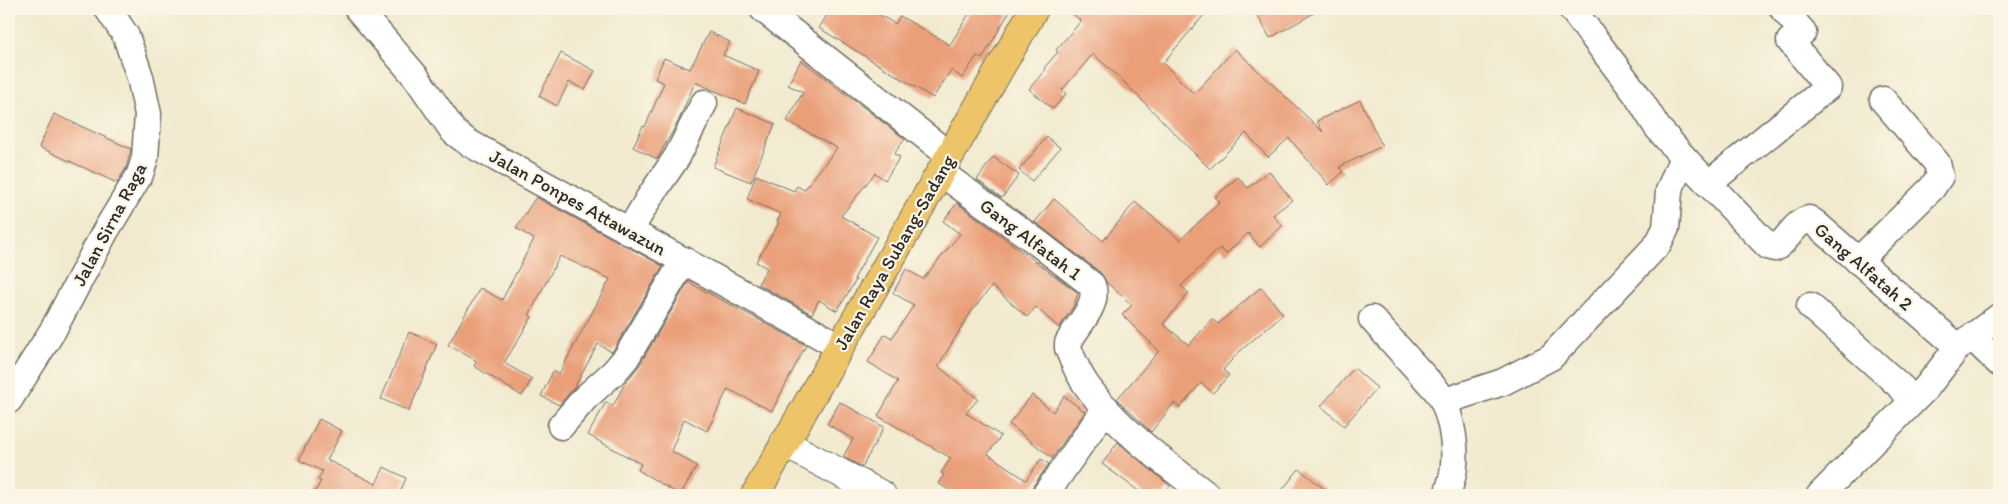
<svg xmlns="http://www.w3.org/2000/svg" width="2008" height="504" font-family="Itim,sans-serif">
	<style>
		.building { fill: #ea9f79 }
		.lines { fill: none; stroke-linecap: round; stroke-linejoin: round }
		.minor-casing { stroke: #706e64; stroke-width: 29 }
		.tertiary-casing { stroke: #706e64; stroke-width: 30 }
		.primary-casing { stroke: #706e64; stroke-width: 30 }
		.minor { stroke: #fff; stroke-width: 26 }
		.tertiary { stroke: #fff; stroke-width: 28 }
		.primary { stroke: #eec469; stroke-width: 28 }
		.labels { text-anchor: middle; stroke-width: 4.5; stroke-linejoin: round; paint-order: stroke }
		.street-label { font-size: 19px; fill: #2b2b2b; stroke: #fcf5e5 }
	</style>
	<rect width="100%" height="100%" fill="#fcf5e5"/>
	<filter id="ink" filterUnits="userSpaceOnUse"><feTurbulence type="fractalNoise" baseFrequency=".02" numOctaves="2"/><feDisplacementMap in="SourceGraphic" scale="10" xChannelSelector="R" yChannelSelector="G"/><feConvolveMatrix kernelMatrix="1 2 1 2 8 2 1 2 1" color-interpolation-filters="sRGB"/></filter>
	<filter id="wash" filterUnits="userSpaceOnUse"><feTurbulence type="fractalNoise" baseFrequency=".0096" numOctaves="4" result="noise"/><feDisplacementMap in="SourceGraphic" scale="20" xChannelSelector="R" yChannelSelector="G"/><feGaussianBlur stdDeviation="1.12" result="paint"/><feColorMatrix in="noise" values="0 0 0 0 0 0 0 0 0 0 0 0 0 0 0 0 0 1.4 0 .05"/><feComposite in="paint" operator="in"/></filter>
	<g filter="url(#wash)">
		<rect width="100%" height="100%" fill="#f1eacf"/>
		<g id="blocks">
			<g class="building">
				<path d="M831,9H870L895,24L900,16L950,45L972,9H1011L982,59L977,56L962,78L951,70L933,98L819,28Z"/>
				<path d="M1067,9H1209L1163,63L1194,94L1235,49L1323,132L1317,121L1360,100L1382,146L1339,167L1343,172L1329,185L1289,138L1268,157L1246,133L1210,169L1121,79L1093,54L1062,90L1066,94L1053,109L1029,89L1046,69L1044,68L1058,52L1056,50L1081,21Z"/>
				<path d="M1254,9H1321L1270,38Z"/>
				<path d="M709,32L730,42L723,55L759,71L745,104L695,82L678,122L657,159L633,147L643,126L645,127L664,83L655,79L664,58L690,69Z"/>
				<path d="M561,53L595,71L585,90L569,82L557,106L539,96Z"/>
				<path d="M801,60L905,139L894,154L900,157L885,180L875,173L841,216L877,237L854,279L856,280L837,311L819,300L812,314L758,284L767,268L756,262L779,223L777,222L781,214L747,199L756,175L794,191L797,186L804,190L837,148L787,121L803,92L788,85Z"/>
				<path d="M737,108L775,124L751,182L713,167Z"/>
				<path d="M54,114L131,149L126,168L117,183L39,147Z"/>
				<path d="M1047,137L1060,148L1032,181L1019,170Z"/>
				<path d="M993,157L1019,175L1002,198L977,180Z"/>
				<path d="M1269,171L1292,200L1273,215L1282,226L1260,247L1248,233L1226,254L1220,248L1181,286L1189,293L1163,324L1189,345L1212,319L1218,324L1261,287L1283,314L1238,353L1223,370L1229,375L1213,393L1201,383L1180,408L1174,403L1151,432L1117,399L1159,351L1122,315L1132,305L1107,283L1101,273L1035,222L1054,199L1103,241L1135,202L1180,240L1220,202L1215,197L1238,177L1248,188Z"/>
				<path d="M536,197L663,266L614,349L612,352L598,344L574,388L559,405L541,396L553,371L559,374L610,279L560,256L529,315L532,317L504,363L532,379L522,396L474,366L477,361L448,345L480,288L502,300L534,239L516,228Z"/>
				<path d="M957,203L1078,293L1073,307L1059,328L1036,307L1027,317L992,286L971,312L938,366L978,399L966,413L1001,436L988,454L1026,480L1041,459L1049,464L1033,486L1030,495H956L938,483L944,475L941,473L951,458L878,416L898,381L868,362L885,334L892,338L914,305L893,293L906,269L923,279L960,234L943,221Z"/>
				<path d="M688,282L806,345L772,411L728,389L707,431L684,419L671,451L697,466L680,495L638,470L641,464L588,435L606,402L613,406L625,383L639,366Z"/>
				<path d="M409,332L437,344L409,411L381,399Z"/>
				<path d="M1354,368L1377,388L1344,426L1321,406Z"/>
				<path d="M1032,395L1053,412L1064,396L1085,412L1052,458L1009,424Z"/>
				<path d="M840,402L884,427L862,467L843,457L853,439L827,424Z"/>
				<path d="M319,419L342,431L327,460L376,484L384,467L406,478L399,495H313L321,481L318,480L323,470L322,471L299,460Z"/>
				<path d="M1118,442L1170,486L1163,495H1144L1102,464Z"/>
				<path d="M1299,469L1332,495H1278Z"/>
			</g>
		</g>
	</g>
	<g filter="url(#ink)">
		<use href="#blocks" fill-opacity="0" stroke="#706e64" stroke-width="1"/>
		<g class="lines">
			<defs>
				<g id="minor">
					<path d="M358,9L416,77L454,132L469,143L839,346"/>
					<path d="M763,9L949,155"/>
					<path d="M1572,9L1637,95L1657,127L1683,157L1768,246L1775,248C1788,241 1794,222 1809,219L1815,223L1958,347L1926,388L1820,495"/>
					<path d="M940,172L1038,243L1092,285C1100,305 1076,326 1068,343V348C1073,361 1079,375 1087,386C1119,430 1165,463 1207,495"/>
					<path d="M1708,184L1828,87L1790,41L1803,32L1783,9"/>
					<path d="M629,232L649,198L677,157L704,103"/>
					<path d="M1858,261L1932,188L1940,176L1937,163L1883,100"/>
					<path d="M1810,306L1902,388L1912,401"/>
					<path d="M1372,319L1437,391C1450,408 1456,443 1454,465C1454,475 1450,485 1447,495"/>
					<path d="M1973,338L1999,363"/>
					<path d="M1958,347L1999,317"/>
					<path d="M9,400L53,330L105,232L140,174L145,158L148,114L140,77L126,36L108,9"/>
					<path d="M1445,401L1503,382L1551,357L1658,244L1666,228L1669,191L1683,157"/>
					<path d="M561,426L585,398L614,372L626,358L684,260"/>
					<path d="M1045,495L1106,408"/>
				</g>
				<path id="tertiary" d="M784,443L882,495"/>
				<path id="primary" d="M755,495L1034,9"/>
			</defs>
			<use href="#minor" class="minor-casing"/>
			<use href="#tertiary" class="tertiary-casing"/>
			<use href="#primary" class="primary-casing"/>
			<use href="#minor" class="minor"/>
			<use href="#tertiary" class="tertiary"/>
			<use href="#primary" class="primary"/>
		</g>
	</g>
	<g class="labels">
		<g class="street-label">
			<text transform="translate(578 202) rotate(29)" y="7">Jalan Ponpes Attawazun</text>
			<text transform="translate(109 224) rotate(-62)" y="7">Jalan Sirna Raga</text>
			<text transform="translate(1031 239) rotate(37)" y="7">Gang Alfatah 1</text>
			<text transform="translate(894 252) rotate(-60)" y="7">Jalan Raya Subang-Sadang</text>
			<text transform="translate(1864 266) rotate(41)" y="7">Gang Alfatah 2</text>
		</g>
	</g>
	<rect width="2008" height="504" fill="none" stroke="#fcf5e5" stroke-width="30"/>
</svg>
